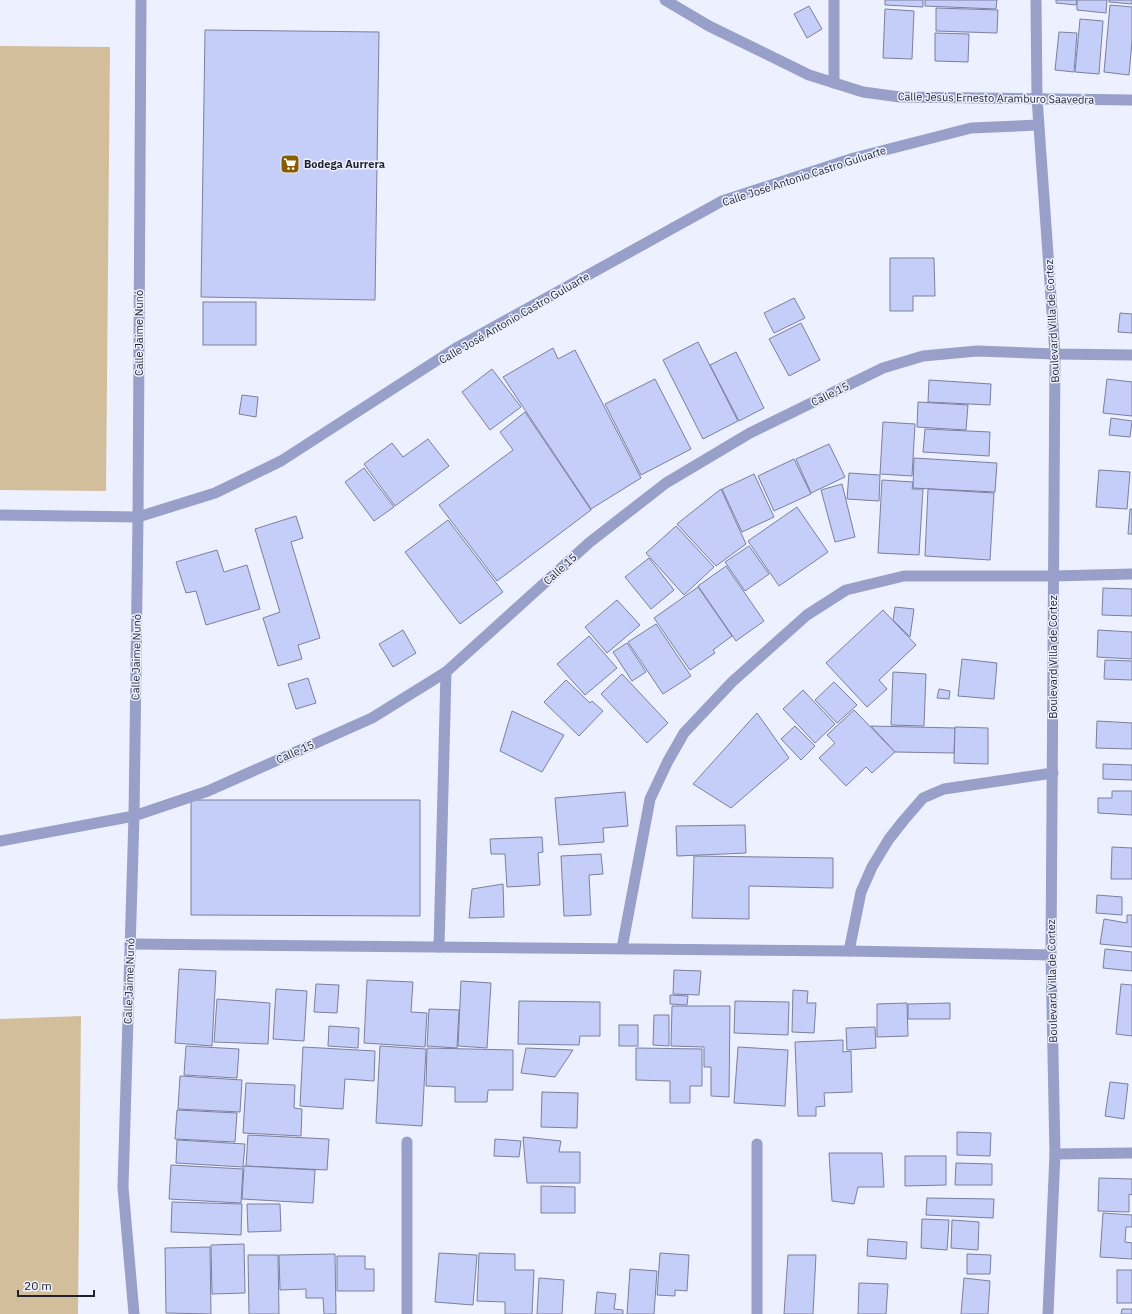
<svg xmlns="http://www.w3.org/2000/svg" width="1132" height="1314" font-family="'IBM Plex Sans',sans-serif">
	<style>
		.green { fill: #d3be9c }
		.building { fill: #c5cdf9; stroke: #7a809f }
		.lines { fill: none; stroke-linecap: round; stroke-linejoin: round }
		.minor { stroke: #98a0ca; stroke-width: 11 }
		.tertiary { stroke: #98a0ca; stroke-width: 11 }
		.labels { text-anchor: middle; stroke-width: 3; stroke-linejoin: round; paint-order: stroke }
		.street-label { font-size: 11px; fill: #1f222e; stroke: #edf0fe }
		.poi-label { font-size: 11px; font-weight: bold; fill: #1f222e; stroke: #edf0fe; text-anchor: start }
	</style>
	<rect width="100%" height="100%" fill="#edf0fe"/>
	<g class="green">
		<path d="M0,46L110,47L106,491L0,490Z"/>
		<path d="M81,1016L78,1314H0V1019Z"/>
	</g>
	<g class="building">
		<path d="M885,0H923V7L885,5Z"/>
		<path d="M925,0H997L996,9L925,6Z"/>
		<path d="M1056,0H1077L1076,5L1056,3Z"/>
		<path d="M1077,0H1107L1106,13L1077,10Z"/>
		<path d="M1109,0H1132V4L1109,2Z"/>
		<path d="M1110,5L1132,7V41L1129,75L1104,72Z"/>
		<path d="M809,6L822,29L807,38L794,14Z"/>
		<path d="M936,8L998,10L997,33L936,31Z"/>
		<path d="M885,9L914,11L912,59L883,58Z"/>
		<path d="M1080,19L1103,21L1099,74L1075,72Z"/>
		<path d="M205,30L379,32L375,300L201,297Z"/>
		<path d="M1059,32L1077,33L1074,72L1055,70Z"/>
		<path d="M935,33L969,34L968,62L935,61Z"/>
		<path d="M890,258H934L935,296H913V311H890Z"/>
		<path d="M794,298L805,318L774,333L764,313Z"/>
		<rect x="203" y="302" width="53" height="43"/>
		<path d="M1120,313L1132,314V333L1118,332Z"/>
		<path d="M801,323L820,360L789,376L769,339Z"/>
		<path d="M698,342L738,421L703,439L663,360Z"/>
		<path d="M553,348L558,359L575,350L641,478L591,509L503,377Z"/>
		<path d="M736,352L764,408L739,421L710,365Z"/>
		<path d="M492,369L521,407L490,430L462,392Z"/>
		<path d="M655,379L691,449L641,475L605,404Z"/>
		<path d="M1107,379L1132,382V416L1103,413Z"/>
		<path d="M929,380L991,384L990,405L928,402Z"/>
		<path d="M242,395L258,397L256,417L239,414Z"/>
		<path d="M918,402L968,405L966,430L917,427Z"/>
		<path d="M525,412L591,510L497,581L439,505L513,450L500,432Z"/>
		<path d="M1111,418L1132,421L1130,437L1109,435Z"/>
		<path d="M883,422L915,424L912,476L880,474Z"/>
		<path d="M925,429L990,432L989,456L923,452Z"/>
		<path d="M428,439L449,466L395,506L364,464L392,443L403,457Z"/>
		<path d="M829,444L845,477L811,493L796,459Z"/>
		<path d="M914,458L997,463L995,492L913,488Z"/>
		<path d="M794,459L811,494L774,511L758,476Z"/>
		<path d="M364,468L394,507L374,521L345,482Z"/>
		<path d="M1099,470L1130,472L1127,509L1096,507Z"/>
		<path d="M849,473L880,475L879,501L847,499Z"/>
		<path d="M754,474L774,517L742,532L722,489Z"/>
		<path d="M882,480L913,482L912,489H923L919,555L878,553Z"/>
		<path d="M842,484L855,537L835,542L821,490Z"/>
		<path d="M721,489L746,544L716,566L677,524Z"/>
		<path d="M928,489L994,493L990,560L925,556Z"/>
		<path d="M797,507L828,552L779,586L748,541Z"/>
		<path d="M1130,509H1132V534H1128Z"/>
		<path d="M296,516L303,538L291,542L320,638L298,645L302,659L278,666L263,618L280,612L255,529Z"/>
		<path d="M448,520L503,592L460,624L405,552Z"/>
		<path d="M676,526L714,567L684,595L646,553Z"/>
		<path d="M749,546L769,574L745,591L725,562Z"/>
		<path d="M217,550L224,572L247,565L260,609L206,625L196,591L186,593L176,562Z"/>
		<path d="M649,558L674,590L651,609L625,577Z"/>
		<path d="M726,566L764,621L736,641L698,586Z"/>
		<path d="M698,587L732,636L713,650L715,653L690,670L654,618Z"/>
		<path d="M1103,588L1132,589V616L1102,615Z"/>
		<path d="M617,600L640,625L607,653L585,627Z"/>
		<path d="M895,607L914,609L910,637L893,620Z"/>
		<path d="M883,610L916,645L879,680L887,689L867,707L826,663Z"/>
		<path d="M656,624L691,676L663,694L628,642Z"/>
		<path d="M403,630L416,653L393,667L379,644Z"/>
		<path d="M1098,630L1132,632V659L1097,657Z"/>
		<path d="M589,636L617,668L585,695L557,664Z"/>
		<path d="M627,643L646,672L632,681L613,652Z"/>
		<path d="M962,659L997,663L994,699L958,696Z"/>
		<path d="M1105,660L1132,661V680L1104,679Z"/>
		<path d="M893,672L926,674L924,726L891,725Z"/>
		<path d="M622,674L668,723L647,743L601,694Z"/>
		<path d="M308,678L316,703L296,709L288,684Z"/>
		<path d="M566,680L590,703L592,701L603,711L579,736L544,702Z"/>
		<path d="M834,682L857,705L837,723L815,700Z"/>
		<path d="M939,689L950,691L949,699L937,698Z"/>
		<path d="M803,690L835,724L815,743L783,709Z"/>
		<path d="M854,710L895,752L872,773L866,767L846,786L819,758L835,743L827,735Z"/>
		<path d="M512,711L564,735L542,772L500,751Z"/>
		<path d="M757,713L789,758L731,808L693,784Z"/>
		<path d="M1097,721L1132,723V749L1096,748Z"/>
		<path d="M795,726L815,746L801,760L781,739Z"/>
		<path d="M871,726L955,728L954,753L895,752Z"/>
		<path d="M955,727L988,728V764L954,763Z"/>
		<path d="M1103,764L1132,765V780L1103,779Z"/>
		<path d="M1112,791H1132V815L1098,813V798H1112Z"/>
		<path d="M625,792L628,826L603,828L604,842L559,845L555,798Z"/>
		<path d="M191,800H420V916L191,915Z"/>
		<path d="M745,825L746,853L677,856L676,826Z"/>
		<path d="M542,837L543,852L538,853L540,885L507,887L505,854H491L490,839Z"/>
		<path d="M1112,847L1132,848V879H1111Z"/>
		<path d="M601,854L603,874L589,875L591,915L564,916L561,856Z"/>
		<path d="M694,856L833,858V888L749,886V919L692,918Z"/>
		<path d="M503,884L504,917L469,918L472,889Z"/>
		<path d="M1097,895L1122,897V915L1096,913Z"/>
		<path d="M1127,915H1132V947L1100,944L1104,919L1127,923Z"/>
		<path d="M1105,949L1132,952V971L1103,968Z"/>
		<path d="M179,969L216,971L212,1046L175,1043Z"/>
		<path d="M674,970L701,971L699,995L673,994Z"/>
		<path d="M367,980L413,982L411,1012L427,1013L425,1047L364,1043Z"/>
		<path d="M461,981L491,983L487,1048L458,1046Z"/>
		<path d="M316,984L339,985L337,1013L314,1012Z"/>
		<path d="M1121,984L1132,985V1036L1116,1034Z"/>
		<path d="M276,989L307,991L304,1041L273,1039Z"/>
		<path d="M793,990L808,991L807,1003H816L814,1033L792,1032Z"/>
		<path d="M670,995L688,996L687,1005L670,1004Z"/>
		<path d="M217,999L270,1003L268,1044L214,1042Z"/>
		<path d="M519,1001L600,1002V1036H580L579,1045L518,1044Z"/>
		<path d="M735,1001L789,1002L788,1035L734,1033Z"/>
		<path d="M907,1003L908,1036L877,1037V1004Z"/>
		<path d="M950,1003V1019H908V1004Z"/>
		<path d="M672,1006H730L729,1097L711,1096V1067H704V1047L671,1046Z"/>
		<path d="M429,1009L459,1010L457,1048L427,1046Z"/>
		<path d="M654,1015H669V1046L653,1045Z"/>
		<rect x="619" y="1025" width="19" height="21"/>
		<path d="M329,1026L359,1028L358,1048L328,1046Z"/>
		<path d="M875,1027L876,1048L847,1050L846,1028Z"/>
		<path d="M843,1040V1052L851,1051L852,1092L824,1093L825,1106L816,1107V1116H798L795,1042Z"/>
		<path d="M186,1046L239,1049L237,1078L184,1075Z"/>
		<path d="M380,1046L426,1049L422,1126L376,1123Z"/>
		<path d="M303,1047L375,1051L374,1081L345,1079L343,1109L300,1106Z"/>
		<path d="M738,1047L788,1050L785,1106L734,1103Z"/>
		<path d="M427,1048L513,1050V1090H488L487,1102H455V1087L426,1086Z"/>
		<path d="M526,1048L573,1050L555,1077L521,1073Z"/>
		<path d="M636,1048L702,1049V1086H690V1103H670V1081L636,1080Z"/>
		<path d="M180,1076L242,1080L240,1112L178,1109Z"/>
		<path d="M1110,1082L1128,1084L1124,1119L1105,1116Z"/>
		<path d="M246,1083L295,1085L294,1108L302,1109L301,1136L243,1133Z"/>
		<path d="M542,1092L578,1093L577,1128L541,1127Z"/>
		<path d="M177,1110L237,1113L235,1142L175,1139Z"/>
		<path d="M957,1132L991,1133L990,1156L957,1155Z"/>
		<path d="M248,1135L329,1139L327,1170L246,1166Z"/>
		<path d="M523,1137L561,1141L559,1152H580V1183H527Z"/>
		<path d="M495,1139L521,1141L519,1157L494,1156Z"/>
		<path d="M177,1140L245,1144L243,1167L176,1163Z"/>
		<path d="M829,1153H882L884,1187H858L854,1204L832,1201Z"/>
		<path d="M905,1156H946V1185L905,1186Z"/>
		<path d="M956,1163L992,1164V1185H955Z"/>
		<path d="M171,1165L243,1169L241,1203L169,1199Z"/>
		<path d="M244,1166L315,1170L313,1203L242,1199Z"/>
		<path d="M1099,1178L1132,1179V1195L1129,1194V1212L1098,1211Z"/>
		<path d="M541,1186L575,1187V1213H541Z"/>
		<path d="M927,1198L994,1199L993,1218L926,1215Z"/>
		<path d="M172,1202L242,1204L241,1235L171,1232Z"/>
		<path d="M247,1204H280L281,1231L248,1232Z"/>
		<path d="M1103,1213L1132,1215V1227H1126L1125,1242L1132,1243V1259L1100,1257Z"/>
		<path d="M922,1219L949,1220L947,1250L921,1248Z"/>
		<path d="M952,1220L979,1222L978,1250L951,1248Z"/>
		<path d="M868,1239L907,1242L906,1259L867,1256Z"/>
		<path d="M244,1244L245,1293L212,1294L211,1245Z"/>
		<path d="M210,1247L211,1314L166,1313L165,1248Z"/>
		<path d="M439,1253L477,1255L473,1305L435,1302Z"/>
		<path d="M479,1253L515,1254V1270H534L532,1314H505V1302L477,1301Z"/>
		<path d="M660,1253L689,1255L687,1291L675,1290V1296L657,1295Z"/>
		<path d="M335,1254L336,1314H324L323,1298H306V1289L280,1290L279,1255Z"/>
		<path d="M967,1254L991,1255L990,1274H967Z"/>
		<path d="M248,1255H278L279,1314H249Z"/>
		<path d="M788,1255H816L813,1314H784Z"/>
		<path d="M337,1256H365V1269H374V1291H337Z"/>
		<path d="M630,1269L657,1271L654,1314H627Z"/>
		<rect x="1117" y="1270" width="15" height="33"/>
		<path d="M539,1278L564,1280L562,1314H537Z"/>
		<path d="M964,1278L990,1281L988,1314H961Z"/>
		<path d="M859,1283L888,1284L886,1314H858Z"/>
		<path d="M597,1292L616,1294L614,1309L623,1310V1314H595Z"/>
		<path d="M1122,1309H1132V1314H1121Z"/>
	</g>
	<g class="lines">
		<g class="minor">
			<path d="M1036,0L1037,98L1055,354L1051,955L1055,1154L1048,1314"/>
			<path d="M834,83V0"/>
			<path d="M0,515L138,517L215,493L281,461L456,348L722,201L854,158L971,128L1038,125"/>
			<path d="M0,841L134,816L208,791L372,718L446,672L590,542L666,483L750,433L883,368L923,356L977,351L1055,354L1132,355"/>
			<path d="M130,944L849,951L1051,955"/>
			<path d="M439,947L446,672"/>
			<path d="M622,948L650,799L668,761L684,733L732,682L807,615L846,590L904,576H1054L1132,574"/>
			<path d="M849,951L861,892L872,867L889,839L904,820L923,798L944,789L1053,773"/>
			<path d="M1055,1154L1132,1153"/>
			<path d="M134,1314L123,1187L134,816L138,517L141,0"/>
			<path d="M407,1314V1142"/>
			<path d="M757,1314V1144"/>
		</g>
		<path class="tertiary" d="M665,0L709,26L809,75L863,92L900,97L1132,100"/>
	</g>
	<defs>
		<symbol id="supermarket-square" viewBox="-11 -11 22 22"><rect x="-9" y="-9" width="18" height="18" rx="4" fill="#885e00" stroke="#edf0fe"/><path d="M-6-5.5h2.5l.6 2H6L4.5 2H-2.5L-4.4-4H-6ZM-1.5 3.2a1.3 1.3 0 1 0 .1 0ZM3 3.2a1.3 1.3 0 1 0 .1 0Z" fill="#fff"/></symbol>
	</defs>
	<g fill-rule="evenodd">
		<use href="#supermarket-square" x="279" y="153" width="22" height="22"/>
	</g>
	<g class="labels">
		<g class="street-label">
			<text transform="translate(996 98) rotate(1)" y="4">Calle Jesús Ernesto Aramburo Saavedra</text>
			<text transform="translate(804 176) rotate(-18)" y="4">Calle José Antonio Castro Guluarte</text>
			<text transform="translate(514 318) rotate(-30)" y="4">Calle José Antonio Castro Guluarte</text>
			<text transform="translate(1052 321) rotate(-93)" y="4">Boulevard Villa de Cortez</text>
			<text transform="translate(139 333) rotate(-90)" y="4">Calle Jaime Nunó</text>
			<text transform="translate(830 394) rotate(-26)" y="4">Calle 15</text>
			<text transform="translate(560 569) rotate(-42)" y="4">Calle 15</text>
			<text transform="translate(136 657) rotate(-89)" y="4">Calle Jaime Nunó</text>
			<text transform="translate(1053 657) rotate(-90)" y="4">Boulevard Villa de Cortez</text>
			<text transform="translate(295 752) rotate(-24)" y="4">Calle 15</text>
			<text transform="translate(129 981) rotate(-88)" y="4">Calle Jaime Nunó</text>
			<text transform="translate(1052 981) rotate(-91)" y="4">Boulevard Villa de Cortez</text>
		</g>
		<g class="poi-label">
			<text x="304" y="168">Bodega Aurrera</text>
		</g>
	</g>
	<path d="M18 1290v6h76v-6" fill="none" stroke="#1f222e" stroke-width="2"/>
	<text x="24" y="1290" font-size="12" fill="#1f222e" stroke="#edf0fe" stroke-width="3" paint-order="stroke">20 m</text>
</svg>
